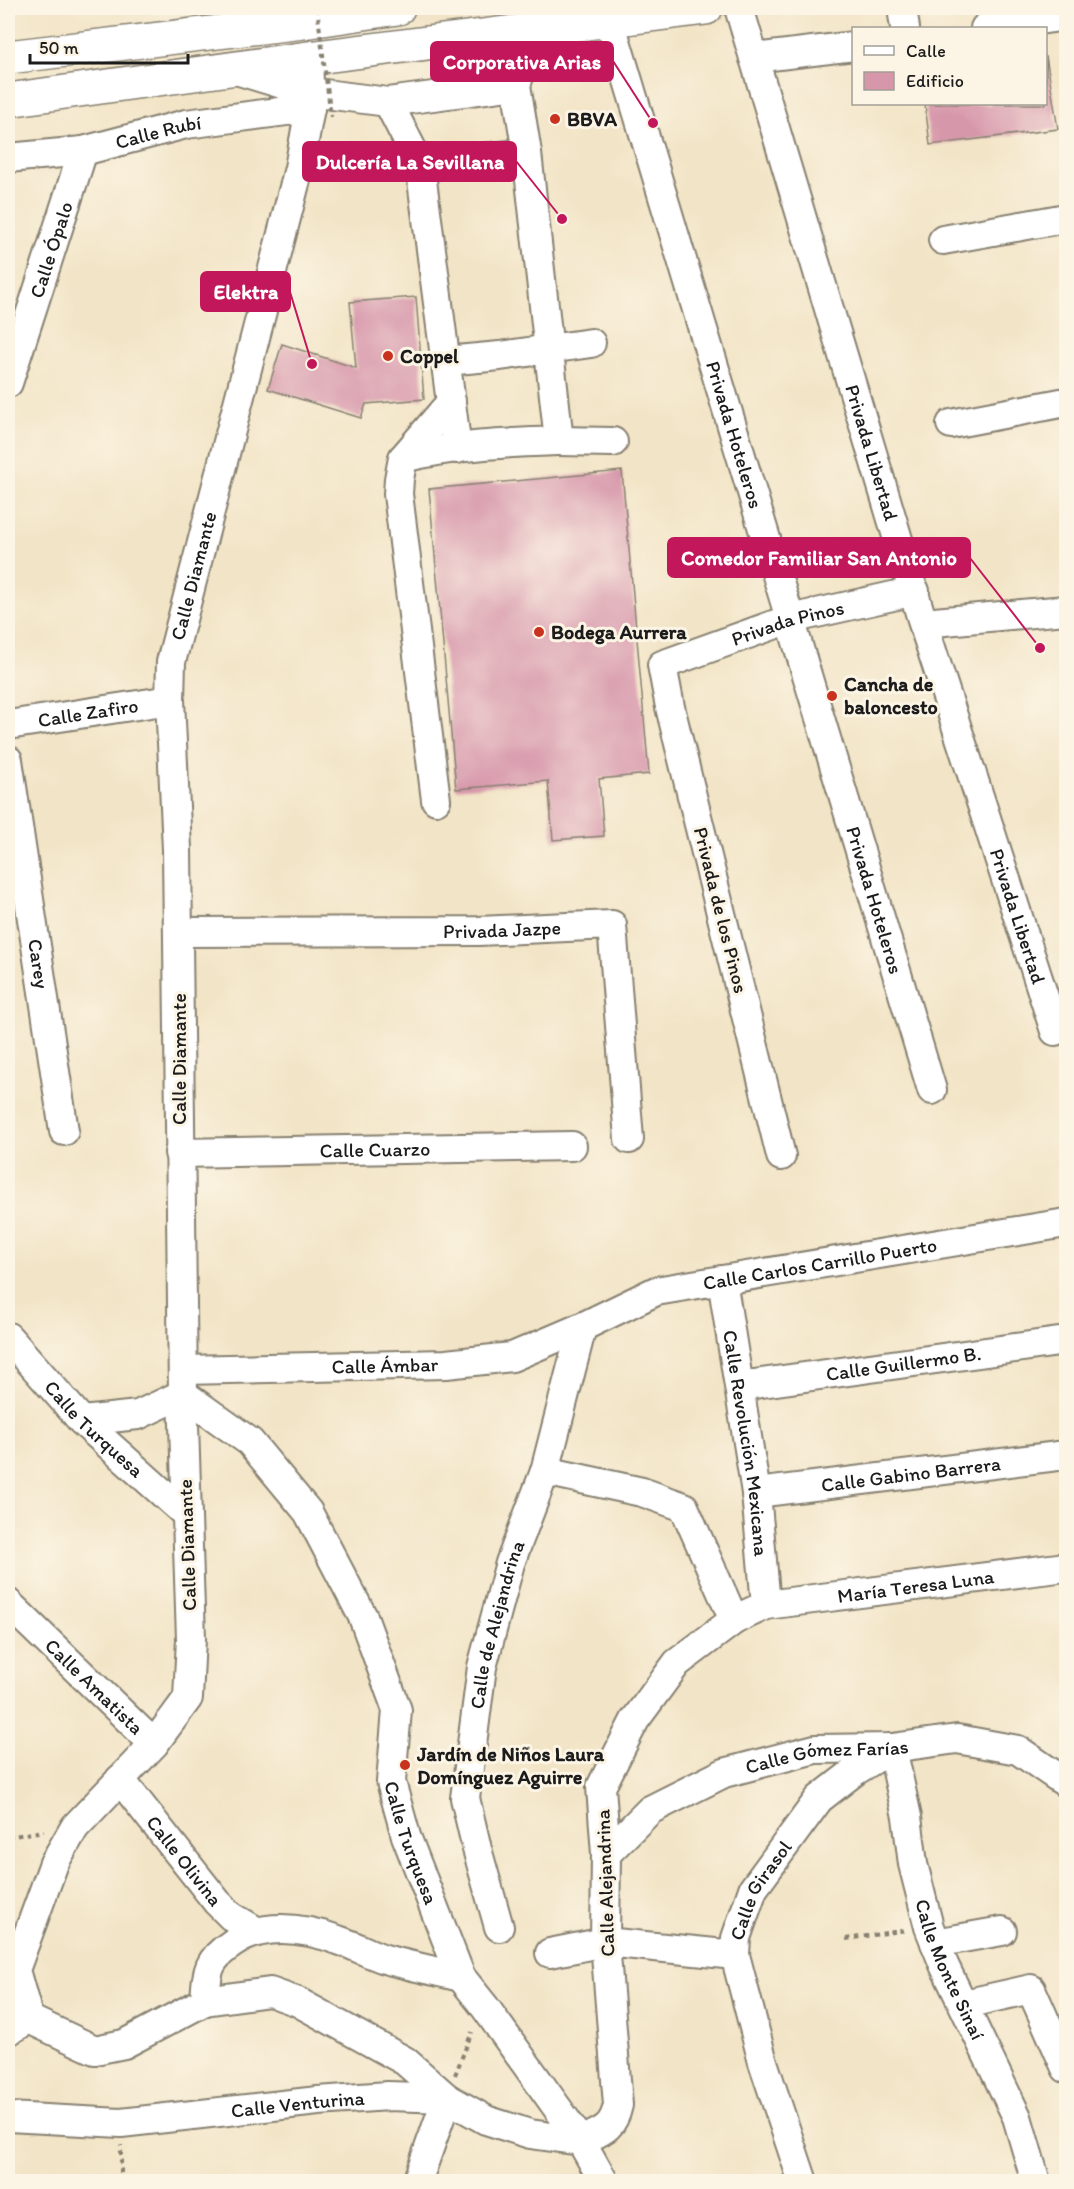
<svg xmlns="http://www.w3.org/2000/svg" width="1074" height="2189" font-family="Itim,sans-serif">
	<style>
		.building { fill: #d797ab }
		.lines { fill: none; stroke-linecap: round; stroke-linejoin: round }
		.minor-casing { stroke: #878071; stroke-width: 32 }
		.highway-casing { stroke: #878071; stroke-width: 36 }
		.path { stroke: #878071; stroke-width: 4; stroke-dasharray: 4.5 4.5; stroke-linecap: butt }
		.minor { stroke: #fff; stroke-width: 28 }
		.highway { stroke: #fff; stroke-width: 33 }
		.path-bridge { stroke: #878071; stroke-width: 4; stroke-dasharray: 4.5 4.5; stroke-linecap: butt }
		.poi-dot { fill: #c8321e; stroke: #fcf5e5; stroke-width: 2 }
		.labels { text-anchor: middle; stroke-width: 6; stroke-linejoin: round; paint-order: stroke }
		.poi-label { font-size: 20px; font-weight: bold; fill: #1c1c1c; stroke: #fcf5e5; text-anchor: start }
		.street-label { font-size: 20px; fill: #1c1c1c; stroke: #fcf5e5 }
		.leader { fill: none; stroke: #c2185b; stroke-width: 2 }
		.callout-dot { fill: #c2185b; stroke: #fcf5e5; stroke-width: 2 }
		.callout { fill: #c2185b; stroke: #c2185b; stroke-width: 2 }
		.callout-label { font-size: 21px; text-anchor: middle; font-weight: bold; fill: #fff }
	</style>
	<rect width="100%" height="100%" fill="#fcf5e5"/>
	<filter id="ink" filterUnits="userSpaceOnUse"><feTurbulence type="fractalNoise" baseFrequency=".0167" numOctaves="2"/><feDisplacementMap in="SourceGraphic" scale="12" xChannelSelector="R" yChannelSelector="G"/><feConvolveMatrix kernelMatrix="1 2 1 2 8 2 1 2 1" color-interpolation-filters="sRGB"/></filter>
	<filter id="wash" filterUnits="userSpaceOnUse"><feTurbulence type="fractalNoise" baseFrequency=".008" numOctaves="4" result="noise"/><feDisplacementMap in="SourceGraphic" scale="24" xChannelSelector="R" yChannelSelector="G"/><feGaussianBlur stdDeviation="1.35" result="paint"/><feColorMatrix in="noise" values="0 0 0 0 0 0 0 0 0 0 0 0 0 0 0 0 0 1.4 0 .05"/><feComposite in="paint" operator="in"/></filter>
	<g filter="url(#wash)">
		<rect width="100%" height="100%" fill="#f2e4c6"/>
		<g id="blocks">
			<g class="building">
				<path d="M1046,56L1058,129L930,145L925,104H1046Z"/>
				<path d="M416,297L424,399L366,404L361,418L268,389L282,344L356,368L350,302Z"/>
				<path d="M622,471L649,774L599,779L604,836L553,840L548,781L456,789L429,489Z"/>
			</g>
		</g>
	</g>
	<g filter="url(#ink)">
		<use href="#blocks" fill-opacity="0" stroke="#878071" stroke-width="1.5"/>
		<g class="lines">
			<defs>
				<g id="minor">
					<path id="s1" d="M739,8L923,623L1055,1031"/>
					<path d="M902,8L905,28"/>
					<path id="s2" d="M610,21L932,1090"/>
					<path d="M985,28L1066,16"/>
					<path d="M754,58L854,46"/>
					<path d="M236,70L309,92L388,102L516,85"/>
					<path d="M388,102L420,165"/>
					<path id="s3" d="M8,158L83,151L186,124L310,108"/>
					<path d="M943,240L1066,218"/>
					<path d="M446,361L500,356L591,343"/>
					<path id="s4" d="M8,383L83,151"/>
					<path d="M951,424L1066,402"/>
					<path d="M559,441L613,442"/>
					<path d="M457,449L420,165L527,153"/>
					<path d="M403,458L451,402"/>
					<path d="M923,623L1066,610"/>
					<path id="s5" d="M8,725L170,700"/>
					<path id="s6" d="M8,760L64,1131"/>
					<path d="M436,800L398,494L399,479L403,458C453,445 508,443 559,441L527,153L516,85L536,28"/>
					<path id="s7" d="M178,932L478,931L612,925L629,1139"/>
					<path id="s8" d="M179,1153L572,1146"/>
					<path id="s9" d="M781,1156L670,707L662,665L790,619L915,591"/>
					<path id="s10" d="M722,1280L756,1493L766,1605"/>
					<path id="s11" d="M8,1337L82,1421L186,1514"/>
					<path id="s12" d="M183,1370L446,1364L512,1357L582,1327L656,1291L1066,1223"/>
					<path id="s13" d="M740,1386L1066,1341"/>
					<path id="s14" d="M82,1421L138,1415L183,1394L250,1442L308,1512L363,1617L397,1710L391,1782L406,1836L461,1977L485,2007L581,2141L604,2182"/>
					<path d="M545,1471L642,1492L684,1507L734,1620"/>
					<path id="s15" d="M756,1493L1066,1455"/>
					<path id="s16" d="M8,1603L154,1744"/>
					<path id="s17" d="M892,1748L907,1817L913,1864L929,1927L944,1965L1017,2117L1036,2182"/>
					<path id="s18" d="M120,1779L217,1902L231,1916L256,1931"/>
					<path id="s19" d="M606,1854L650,1810L724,1773L815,1749L892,1748L957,1739L1018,1750L1066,1783"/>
					<path id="s20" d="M499,1927L477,1849L465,1798L482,1667L510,1563L545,1471L582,1327"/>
					<path d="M935,1943L1002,1931"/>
					<path d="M550,1953L605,1942L735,1955"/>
					<path d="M205,2001L270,1992L298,2002L405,2061L447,2098L486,2120L530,2134L581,2141"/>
					<path d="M964,2004L1031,1989L1066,2068"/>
					<path d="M29,2019L95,2050L124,2044L205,2001C207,1971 207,1960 233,1943C264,1922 304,1928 338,1940C354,1945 369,1954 385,1959C410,1966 436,1971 461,1977"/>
					<path id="s21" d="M8,2031L29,2019L15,1970L54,1863L75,1827L154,1744L188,1698L191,1639L183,1394L177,849L170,700L171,662L299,168L310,108L308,58"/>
					<path id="s22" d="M8,2117L121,2123L318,2101L388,2096L447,2098"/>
					<path id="s23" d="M581,2141C602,2131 613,2129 618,2105L605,1942L606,1854L601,1787L635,1720L677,1663L734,1620L766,1605L1066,1567"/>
					<path d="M417,2182L447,2098"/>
					<path id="s24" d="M803,2182L763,2062L735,1955L736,1938L753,1889L819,1799L855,1771L892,1748"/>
				</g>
				<g id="highway">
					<path d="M8,57L303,22L398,8"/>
					<path d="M8,100L308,58L706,8"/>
				</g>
			</defs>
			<use href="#minor" class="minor-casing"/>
			<use href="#highway" class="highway-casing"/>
			<g class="path">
				<path d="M8,1837L44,1831"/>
				<path d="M846,1939L907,1930"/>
				<path d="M455,2075L472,2032"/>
				<path d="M121,2182V2145"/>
			</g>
			<use href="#minor" class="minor"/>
			<use href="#highway" class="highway"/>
			<path class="path-bridge" d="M317,8L331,117"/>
		</g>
	</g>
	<g class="poi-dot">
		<circle cx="555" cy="119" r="6"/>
		<circle cx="388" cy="356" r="6"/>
		<circle cx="539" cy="632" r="6"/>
		<circle cx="832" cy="696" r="6"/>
		<circle cx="405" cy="1765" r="6"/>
	</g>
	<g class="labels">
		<g class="poi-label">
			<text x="567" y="126">BBVA</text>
			<text x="400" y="363">Coppel</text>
			<text x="551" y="639">Bodega Aurrera</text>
			<text x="844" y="691">Cancha de<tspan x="844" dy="23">baloncesto</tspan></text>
			<text x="417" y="1761">Jardín de Niños Laura<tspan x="417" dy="23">Domínguez Aguirre</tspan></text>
		</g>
		<g class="street-label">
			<text dy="7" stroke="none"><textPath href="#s3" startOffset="153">Calle Rubí</textPath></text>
			<text dy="7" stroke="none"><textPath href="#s4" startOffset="140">Calle Ópalo</textPath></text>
			<text dy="7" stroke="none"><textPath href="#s2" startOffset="432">Privada Hoteleros</textPath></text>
			<text dy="7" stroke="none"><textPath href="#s1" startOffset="464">Privada Libertad</textPath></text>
			<text dy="7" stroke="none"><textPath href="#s21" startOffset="1528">Calle Diamante</textPath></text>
			<text dy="7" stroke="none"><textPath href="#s9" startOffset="638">Privada Pinos</textPath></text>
			<text dy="7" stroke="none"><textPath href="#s5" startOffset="81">Calle Zafiro</textPath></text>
			<text dy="7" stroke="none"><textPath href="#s2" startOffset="918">Privada Hoteleros</textPath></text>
			<text transform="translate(721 910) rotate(76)" y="7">Privada de los Pinos</text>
			<text dy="7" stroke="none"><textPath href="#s1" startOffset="950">Privada Libertad</textPath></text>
			<text dy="7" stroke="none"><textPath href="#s7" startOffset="324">Privada Jazpe</textPath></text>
			<text dy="7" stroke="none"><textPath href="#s6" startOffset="206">Carey</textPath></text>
			<text transform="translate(179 1059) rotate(-90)" y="7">Calle Diamante</text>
			<text dy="7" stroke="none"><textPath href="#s8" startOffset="196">Calle Cuarzo</textPath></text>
			<text dy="7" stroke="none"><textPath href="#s12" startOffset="654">Calle Carlos Carrillo Puerto</textPath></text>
			<text dy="7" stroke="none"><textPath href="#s13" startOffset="165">Calle Guillermo B.</textPath></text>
			<text dy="7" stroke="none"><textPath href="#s12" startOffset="202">Calle Ámbar</textPath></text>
			<text dy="7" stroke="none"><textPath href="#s11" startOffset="126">Calle Turquesa</textPath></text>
			<text dy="7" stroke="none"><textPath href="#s10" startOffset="165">Calle Revolución Mexicana</textPath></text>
			<text dy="7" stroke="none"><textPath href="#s15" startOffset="156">Calle Gabino Barrera</textPath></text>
			<text transform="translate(187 1545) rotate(-92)" y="7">Calle Diamante</text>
			<text dy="7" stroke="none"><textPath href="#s23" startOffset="777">María Teresa Luna</textPath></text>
			<text dy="7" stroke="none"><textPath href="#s20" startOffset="310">Calle de Alejandrina</textPath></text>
			<text dy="7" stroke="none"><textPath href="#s16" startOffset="120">Calle Amatista</textPath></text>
			<text dy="7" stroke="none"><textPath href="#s19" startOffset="250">Calle Gómez Farías</textPath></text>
			<text dy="7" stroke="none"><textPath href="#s14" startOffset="633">Calle Turquesa</textPath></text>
			<text dy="7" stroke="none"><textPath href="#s18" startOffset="104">Calle Olivina</textPath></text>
			<text transform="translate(605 1883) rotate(-92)" y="7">Calle Alejandrina</text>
			<text dy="7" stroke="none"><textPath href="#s24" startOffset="308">Calle Girasol</textPath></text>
			<text dy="7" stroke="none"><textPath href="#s17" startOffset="230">Calle Monte Sinaí</textPath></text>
			<text dy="7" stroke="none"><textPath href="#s22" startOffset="291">Calle Venturina</textPath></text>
		</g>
	</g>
	<path class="leader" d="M653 123L613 61M562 219L516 161M312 364L290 292M1040 648L970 558"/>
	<g class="callout-dot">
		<circle cx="653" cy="123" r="6"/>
		<circle cx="562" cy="219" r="6"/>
		<circle cx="312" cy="364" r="6"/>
		<circle cx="1040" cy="648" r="6"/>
	</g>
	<g class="callout">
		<rect x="431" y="42" width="182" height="39" rx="6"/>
		<rect x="303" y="142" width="213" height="39" rx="6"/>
		<rect x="201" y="272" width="89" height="39" rx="6"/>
		<rect x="668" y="538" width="302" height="39" rx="6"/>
	</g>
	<g class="callout-label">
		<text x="522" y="69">Corporativa Arias</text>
		<text x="410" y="169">Dulcería La Sevillana</text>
		<text x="246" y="299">Elektra</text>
		<text x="819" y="565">Comedor Familiar San Antonio</text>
	</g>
	<rect width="1074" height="2189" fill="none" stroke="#fcf5e5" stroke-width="30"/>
	<rect x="852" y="27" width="195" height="78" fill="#fcf5e5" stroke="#a29e95" stroke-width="1.5"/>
	<rect x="864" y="46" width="30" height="9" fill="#ffffff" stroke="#a29e95" stroke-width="1.5"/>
	<text x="906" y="57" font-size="18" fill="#1c1c1c">Calle</text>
	<rect x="864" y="72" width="30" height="18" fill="#d797ab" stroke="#a29e95" stroke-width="1.5"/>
	<text x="906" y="87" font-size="18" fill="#1c1c1c">Edificio</text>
	<path d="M30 54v9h158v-9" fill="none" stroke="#1c1c1c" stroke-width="3"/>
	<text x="39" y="54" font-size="18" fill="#1c1c1c" stroke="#fcf5e5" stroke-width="4.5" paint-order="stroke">50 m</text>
</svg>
